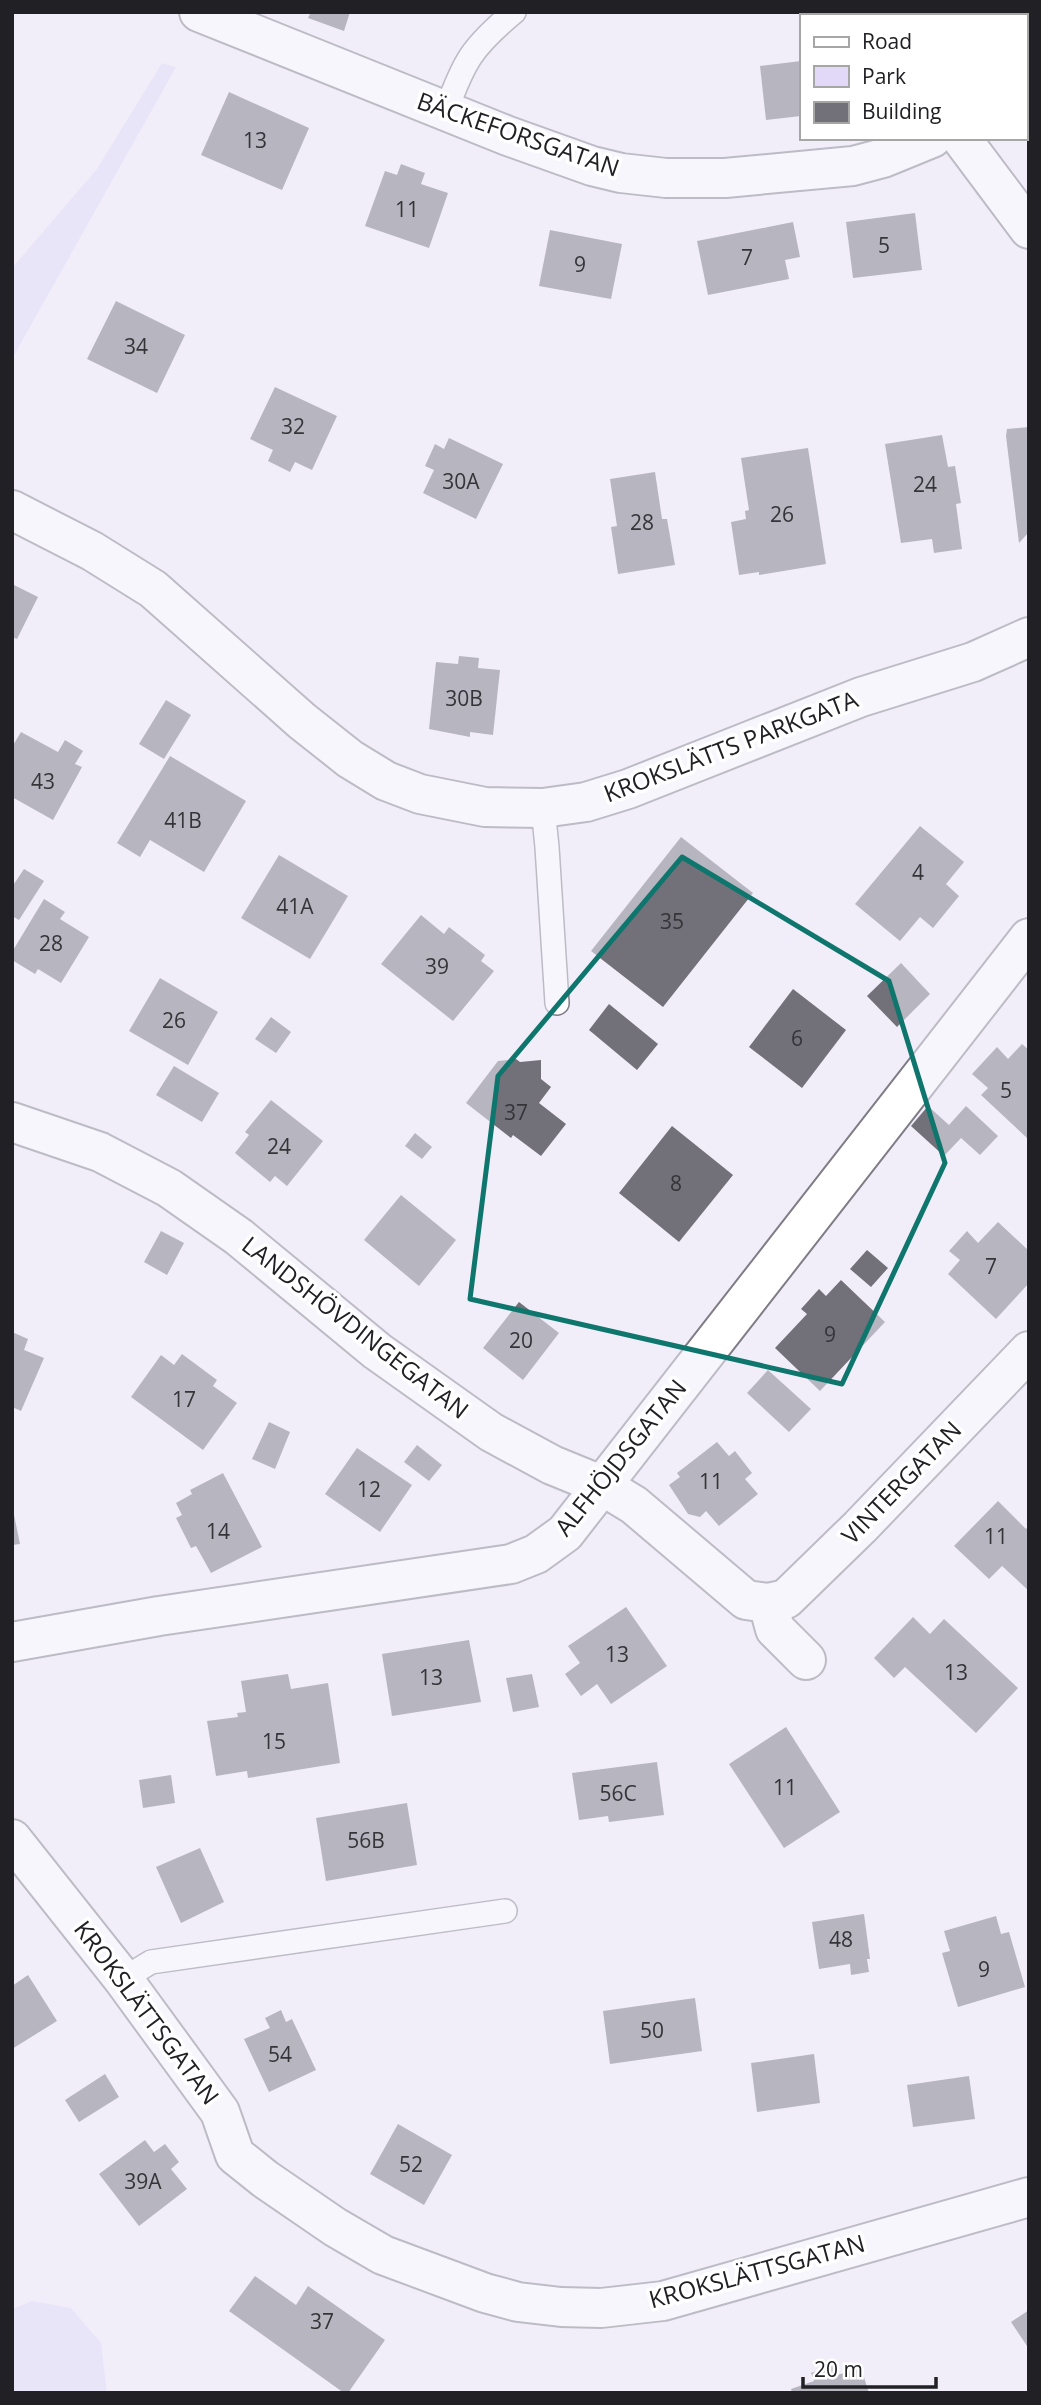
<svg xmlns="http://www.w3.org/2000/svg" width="1041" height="2405" font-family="'Open Sans',sans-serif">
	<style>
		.green { fill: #e1d9f7 }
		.building { fill: #727079 }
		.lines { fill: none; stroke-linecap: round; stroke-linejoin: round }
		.lane-casing { stroke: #7f7c86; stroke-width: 26 }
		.street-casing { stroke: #7f7c86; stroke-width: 42 }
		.secondary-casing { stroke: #7f7c86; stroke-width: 42 }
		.lane { stroke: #fff; stroke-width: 23 }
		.street { stroke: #fff; stroke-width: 38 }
		.secondary { stroke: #fff; stroke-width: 38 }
		.marked { fill: none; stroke: #0f766e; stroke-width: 5; stroke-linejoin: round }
		.labels { text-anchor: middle; stroke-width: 7; stroke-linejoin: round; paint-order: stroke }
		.number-label { font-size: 21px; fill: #353439 }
		.street-label { font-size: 24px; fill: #212024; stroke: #fff }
	</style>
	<rect width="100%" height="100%" fill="#f1eef9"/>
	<g class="green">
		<path d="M162,63L176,67L12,359V268L97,169Z"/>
		<path d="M32,2301L71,2308L101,2343L107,2393H12V2309Z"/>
	</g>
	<g class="building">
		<path d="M311,12H350L344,31L308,18Z"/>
		<path d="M1011,12H1029V44L1025,45V16H1002Z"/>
		<path d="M801,61V116L766,120L760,66Z"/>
		<path d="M229,92L309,128L282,190L201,155Z"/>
		<path d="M401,164L425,173L421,184L448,193L429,248L365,226L385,171L397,175Z"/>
		<path d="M915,213L922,270L853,278L846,222Z"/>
		<path d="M793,222L800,257L785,260L789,279L708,295L697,241Z"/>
		<path d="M550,230L622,244L611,299L539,286Z"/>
		<path d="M116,301L185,335L157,393L87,359Z"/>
		<path d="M275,387L337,416L312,470L295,462L290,472L268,461L273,450L250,439Z"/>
		<path d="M1029,427V532L1019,543L1006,436L1007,429Z"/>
		<path d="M942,435L948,467L955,466L961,503L956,504L962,549L934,553L932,539L901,543L885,444Z"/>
		<path d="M449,438L503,464L476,519L423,493L434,470L425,466L435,444L444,449Z"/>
		<path d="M808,448L826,564L759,575V572L739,575L731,522L746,519L745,511L749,510L741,458Z"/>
		<path d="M655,472L662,519H667L675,565L618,574L611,527L617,526L610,479Z"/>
		<path d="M12,584L38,597L17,639L12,637Z"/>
		<path d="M459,656L479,658L478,668L500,670L493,735L470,732V737L429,729L436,662L458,664Z"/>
		<path d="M166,700L191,715L164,759L139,744Z"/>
		<path d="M21,732L58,752L65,740L83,751L75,764L82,767L53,820L12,797V747Z"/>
		<path d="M170,756L246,801L204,872L150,840L140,857L117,843Z"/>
		<path d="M920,826L964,862L946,884L959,896L933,928L920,917L900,941L855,904Z"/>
		<path d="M681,837L753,893L663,1007L591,951Z"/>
		<path d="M279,855L348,896L310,959L241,918Z"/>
		<path d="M24,869L44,881L19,920L12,916V887Z"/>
		<path d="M44,899L65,912L60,919L89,937L61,983L38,969L35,974L12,960V952Z"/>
		<path d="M421,915L444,934L449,927L485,955L481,961L494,971L453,1021L381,964Z"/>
		<path d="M901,963L930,994L897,1027L867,996Z"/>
		<path d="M160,978L218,1012L188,1065L129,1031Z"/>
		<path d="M793,989L846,1030L802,1088L749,1047Z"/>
		<path d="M609,1004L658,1044L637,1070L589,1030Z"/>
		<path d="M271,1017L291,1032L276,1053L255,1039Z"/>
		<path d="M1022,1044L1029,1050V1136L1027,1138L981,1095L988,1088L972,1074L997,1047L1008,1059Z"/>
		<path d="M516,1059L520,1062L541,1060V1079L551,1087L539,1103L566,1124L541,1156L513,1135L511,1138L466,1103L498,1061Z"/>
		<path d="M174,1066L219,1093L202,1122L156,1095Z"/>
		<path d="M271,1100L323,1141L287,1186L275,1176L270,1182L235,1153L249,1135L245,1132Z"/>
		<path d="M928,1106L949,1125L966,1106L998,1136L980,1155L961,1138L944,1156L911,1126Z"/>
		<path d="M672,1126L733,1175L679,1242L619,1193Z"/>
		<path d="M415,1133L432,1147L422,1159L405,1146Z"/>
		<path d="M401,1195L456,1240L419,1286L364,1240Z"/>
		<path d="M998,1222L1029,1251V1283L996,1319L948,1274L960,1260L949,1251L967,1231L978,1243Z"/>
		<path d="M161,1231L184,1243L167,1275L144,1262Z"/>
		<path d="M867,1250L888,1268L871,1287L850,1269Z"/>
		<path d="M841,1280L885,1322L820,1391L775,1348L807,1314L801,1309L819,1289L826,1296Z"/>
		<path d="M519,1302L559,1333L523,1380L483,1348Z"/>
		<path d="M12,1332L28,1339L24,1350L44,1358L21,1411L12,1407Z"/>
		<path d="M182,1354L217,1380L213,1386L237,1403L203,1450L131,1397L161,1355L174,1365Z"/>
		<path d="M768,1370L811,1409L789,1432L747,1393Z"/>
		<path d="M269,1422L290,1432L275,1469L252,1459Z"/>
		<path d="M717,1442L729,1456L735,1451L752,1473L745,1479L758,1494L719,1526L706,1511L700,1517L688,1514L669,1485L680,1477L677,1473Z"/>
		<path d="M417,1445L442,1465L429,1481L404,1462Z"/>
		<path d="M357,1448L412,1485L380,1532L325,1494Z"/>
		<path d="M223,1473L262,1547L211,1573L196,1546L191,1548L176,1518L182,1515L176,1503L192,1494L190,1490Z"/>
		<path d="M998,1501L1026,1529L1029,1525V1591L1002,1566L989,1579L954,1546Z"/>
		<path d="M12,1505L20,1544L12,1545Z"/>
		<path d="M626,1607L667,1666L611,1704L597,1684L581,1696L565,1674L580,1663L568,1646Z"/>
		<path d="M913,1617L930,1634L944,1619L1018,1688L976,1733L905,1667L894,1678L874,1658Z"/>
		<path d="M469,1640L481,1702L392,1716L382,1654Z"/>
		<path d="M288,1674L291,1689L328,1683L340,1763L248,1778L247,1771L216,1776L207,1721L238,1717L237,1713L246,1712L241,1681Z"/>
		<path d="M532,1674L539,1707L513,1712L506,1678Z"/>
		<path d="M786,1727L840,1812L784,1848L729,1764Z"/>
		<path d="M657,1762L664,1815L609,1822L608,1816L579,1820L572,1773Z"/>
		<path d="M171,1775L175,1803L143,1808L139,1780Z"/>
		<path d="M407,1803L417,1865L326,1881L316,1818Z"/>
		<path d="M200,1848L224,1902L181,1923L156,1867Z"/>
		<path d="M864,1914L870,1959H867L869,1972L851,1975L850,1964L819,1969L812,1922Z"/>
		<path d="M996,1916L1001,1934L1009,1932L1025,1987L958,2007L942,1953L950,1951L944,1931Z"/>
		<path d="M28,1975L57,2021L12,2049V1986Z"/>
		<path d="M695,1998L702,2051L610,2064L603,2011Z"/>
		<path d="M281,2010L286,2022L292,2019L316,2070L269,2092L244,2039L270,2028L265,2018Z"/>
		<path d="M814,2054L820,2103L757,2112L751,2063Z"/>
		<path d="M105,2074L119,2097L79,2122L65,2100Z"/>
		<path d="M969,2076L975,2119L913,2127L907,2085Z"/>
		<path d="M398,2124L452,2155L424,2205L370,2174Z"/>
		<path d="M145,2140L154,2152L165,2144L179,2162L171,2169L187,2189L139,2226L99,2174Z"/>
		<path d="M255,2276L296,2305L308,2286L385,2340L348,2393H344L229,2311Z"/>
		<path d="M1029,2310V2349L1011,2322Z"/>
		<path d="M834,2365L837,2375L861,2368L869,2393H792L791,2389L814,2381L811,2373Z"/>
	</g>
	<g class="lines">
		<defs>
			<g id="lane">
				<path d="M446,111C464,61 472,47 514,12"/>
				<path d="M543,808L547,847L557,1003"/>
				<path d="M123,1979L151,1962L505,1911"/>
			</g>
			<g id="street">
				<path d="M199,12L508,136L592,166L621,173L666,178H725L853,166L883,158L932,138"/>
				<path d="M906,12L907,16"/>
				<path d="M1025,94L1029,92"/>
				<path d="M961,138L1029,229"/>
				<path d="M12,1122L100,1152L169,1188L239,1237L377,1351L491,1432L552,1465L601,1485L634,1505L746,1600L768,1603L775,1629L806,1660"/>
				<path d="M768,1603L786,1599L860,1527L1029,1351"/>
				<path d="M12,1642L159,1616L511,1564L536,1554L565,1533L1029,938"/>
				<path d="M12,1839L123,1979L220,2112L235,2155L265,2179L335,2227L383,2255L485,2293L518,2302L561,2307L601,2308L663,2301L1029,2197"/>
			</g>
			<path id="secondary" d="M12,510L92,551L153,589L302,721L350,759L386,781L420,794L485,807L543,808L586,802L628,789L861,697L973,662L1029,637"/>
		</defs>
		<use href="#lane" class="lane-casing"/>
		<use href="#street" class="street-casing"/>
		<use href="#secondary" class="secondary-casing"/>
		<use href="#lane" class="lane"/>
		<use href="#street" class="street"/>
		<use href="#secondary" class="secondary"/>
	</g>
	<path d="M0 0H1041V2405H0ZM682,857L889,981L945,1163L842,1384L470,1299L498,1076Z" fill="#f1eef9" fill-opacity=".55" fill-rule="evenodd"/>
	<path class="marked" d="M682,857L889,981L945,1163L842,1384L470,1299L498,1076Z"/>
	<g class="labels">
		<g class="number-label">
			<text x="255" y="148">13</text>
			<text x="407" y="217">11</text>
			<text x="884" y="253">5</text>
			<text x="747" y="265">7</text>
			<text x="580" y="272">9</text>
			<text x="136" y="354">34</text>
			<text x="293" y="434">32</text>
			<text x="461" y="489">30A</text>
			<text x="925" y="492">24</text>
			<text x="782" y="522">26</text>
			<text x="642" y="530">28</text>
			<text x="464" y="706">30B</text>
			<text x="43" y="789">43</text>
			<text x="183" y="828">41B</text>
			<text x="918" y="880">4</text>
			<text x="295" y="914">41A</text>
			<text x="672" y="929">35</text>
			<text x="51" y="951">28</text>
			<text x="437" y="974">39</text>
			<text x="174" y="1028">26</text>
			<text x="797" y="1046">6</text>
			<text x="1006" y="1098">5</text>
			<text x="516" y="1120">37</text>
			<text x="279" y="1154">24</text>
			<text x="676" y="1191">8</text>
			<text x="991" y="1274">7</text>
			<text x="830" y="1342">9</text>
			<text x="521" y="1348">20</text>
			<text x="184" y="1407">17</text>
			<text x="711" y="1489">11</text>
			<text x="369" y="1497">12</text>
			<text x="218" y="1539">14</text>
			<text x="996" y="1544">11</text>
			<text x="617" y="1662">13</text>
			<text x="956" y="1680">13</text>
			<text x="431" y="1685">13</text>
			<text x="274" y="1749">15</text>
			<text x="785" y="1795">11</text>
			<text x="618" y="1801">56C</text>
			<text x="366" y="1848">56B</text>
			<text x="841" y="1947">48</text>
			<text x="984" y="1977">9</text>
			<text x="652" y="2038">50</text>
			<text x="280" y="2062">54</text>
			<text x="411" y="2172">52</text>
			<text x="143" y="2189">39A</text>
			<text x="322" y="2329">37</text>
		</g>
		<g class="street-label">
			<text transform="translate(518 135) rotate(19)" y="8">BÄCKEFORSGATAN</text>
			<text transform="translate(731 747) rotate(-21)" y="8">KROKSLÄTTS PARKGATA</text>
			<text transform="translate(355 1328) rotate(38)" y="8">LANDSHÖVDINGEGATAN</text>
			<text transform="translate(621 1458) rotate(-51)" y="8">ALFHÖJDSGATAN</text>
			<text transform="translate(902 1483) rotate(-46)" y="8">VINTERGATAN</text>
			<text transform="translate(146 2013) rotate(53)" y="8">KROKSLÄTTSGATAN</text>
			<text transform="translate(757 2272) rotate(-15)" y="8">KROKSLÄTTSGATAN</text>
		</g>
	</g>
	<rect width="1041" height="2405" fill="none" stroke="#212024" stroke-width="28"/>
	<rect x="800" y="14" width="228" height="126" fill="#ffffff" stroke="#a6a6a7" stroke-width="2"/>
	<rect x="814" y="37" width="35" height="10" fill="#ffffff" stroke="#a6a6a7" stroke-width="2"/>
	<text x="862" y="49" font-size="21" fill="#212024">Road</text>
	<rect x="814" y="66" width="35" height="21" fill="#e1d9f7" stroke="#a6a6a7" stroke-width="2"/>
	<text x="862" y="84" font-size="21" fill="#212024">Park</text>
	<rect x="814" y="102" width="35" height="21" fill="#727079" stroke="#a6a6a7" stroke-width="2"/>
	<text x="862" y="119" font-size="21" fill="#212024">Building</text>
	<path d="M803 2377v10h133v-10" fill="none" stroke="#212024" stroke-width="3.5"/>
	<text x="814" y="2377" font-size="21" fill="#212024" stroke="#ffffff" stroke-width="5" paint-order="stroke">20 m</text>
</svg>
